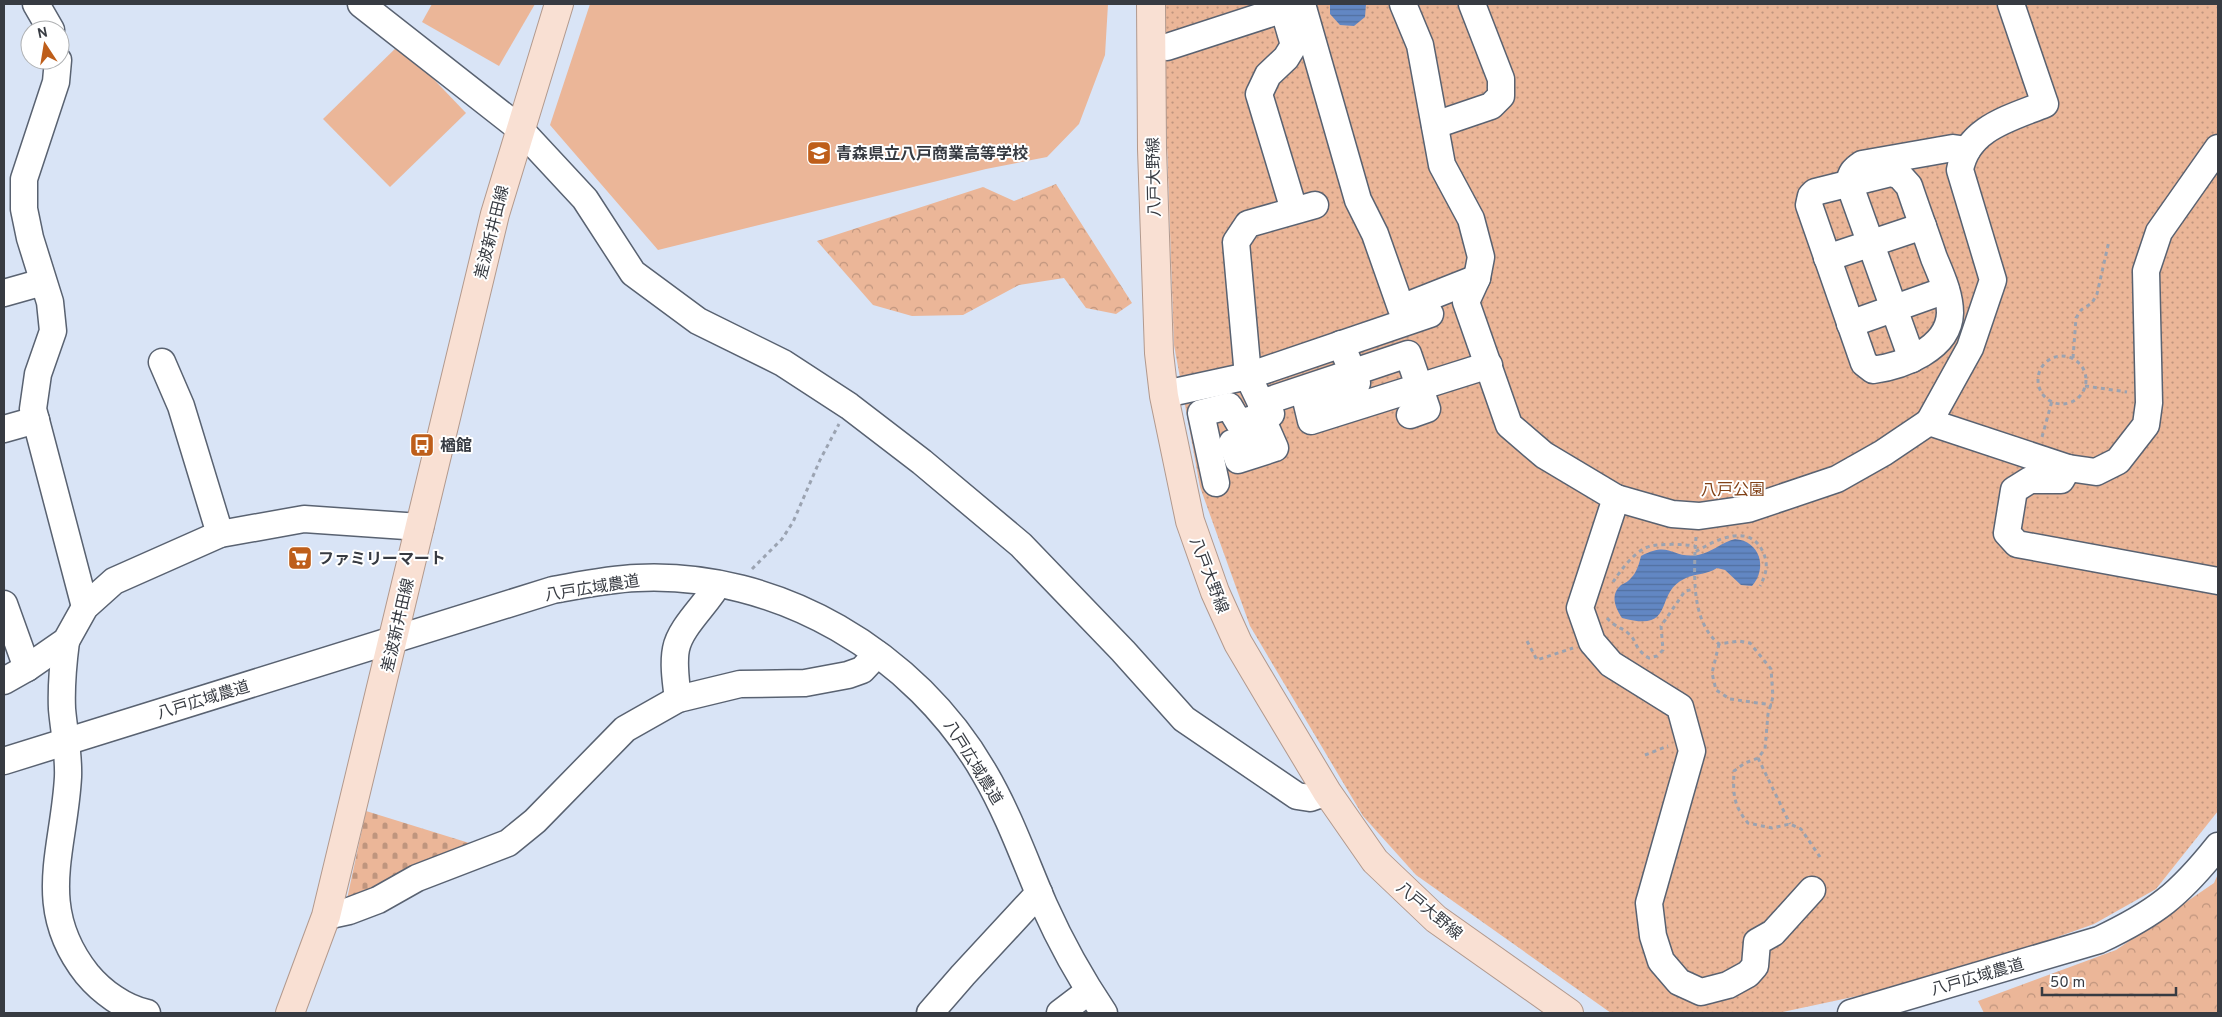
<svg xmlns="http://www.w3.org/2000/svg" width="2222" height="1017" font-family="Overpass,'Noto Sans JP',sans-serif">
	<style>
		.green { fill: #ebb698 }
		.forest { fill: url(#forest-crowns) }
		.cemetery { fill: url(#cemetery-stones) }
		.park { fill: url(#park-dots) }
		.water { fill: url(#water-rules) }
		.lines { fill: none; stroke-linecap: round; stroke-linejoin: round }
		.minor-casing { stroke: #596271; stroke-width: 29 }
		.major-casing { stroke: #b2998d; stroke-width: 30 }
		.path { stroke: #9ba3b1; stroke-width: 3; stroke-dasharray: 4 4; stroke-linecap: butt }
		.minor { stroke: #fff; stroke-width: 26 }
		.major { stroke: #f9e0d3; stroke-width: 28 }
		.labels { text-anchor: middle; stroke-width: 4; stroke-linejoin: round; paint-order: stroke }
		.poi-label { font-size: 16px; font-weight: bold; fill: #373b42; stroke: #fff; text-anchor: start }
		.street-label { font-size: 16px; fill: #373b42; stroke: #fff }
		.park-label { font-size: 16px; fill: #814116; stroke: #fff }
	</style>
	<defs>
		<pattern id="forest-crowns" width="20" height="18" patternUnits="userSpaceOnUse" patternTransform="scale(1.25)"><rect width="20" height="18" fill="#ebb698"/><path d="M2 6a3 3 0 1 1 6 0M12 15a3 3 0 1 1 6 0" fill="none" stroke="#bf957e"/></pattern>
		<pattern id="cemetery-stones" width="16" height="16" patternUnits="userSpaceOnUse" patternTransform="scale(1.25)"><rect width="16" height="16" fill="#ebb698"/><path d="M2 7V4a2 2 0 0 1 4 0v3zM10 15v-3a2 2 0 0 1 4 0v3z" fill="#bf957e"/></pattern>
		<pattern id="park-dots" width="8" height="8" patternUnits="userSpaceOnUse" patternTransform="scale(1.25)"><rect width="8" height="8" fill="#ebb698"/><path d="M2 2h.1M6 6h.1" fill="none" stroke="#bf957e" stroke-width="1.8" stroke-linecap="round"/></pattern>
		<pattern id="water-rules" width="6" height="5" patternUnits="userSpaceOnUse" patternTransform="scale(1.25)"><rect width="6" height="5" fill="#6287c3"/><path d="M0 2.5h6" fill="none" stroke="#5270a0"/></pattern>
	</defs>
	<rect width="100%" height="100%" fill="#d9e4f6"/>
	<g class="green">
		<path d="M432,4H535L499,66L422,22Z"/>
		<path d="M590,4H1108L1105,55L1079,124L1047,157L986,169L658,250L550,125Z"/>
		<path d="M400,44L466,113L390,187L323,119Z"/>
	</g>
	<g class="forest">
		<path d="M1056,184L1132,303L1116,314L1086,308L1064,278L1019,285L963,315L912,316L873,305L817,241L983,187L1014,201Z"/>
		<path d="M2218,874V1013H1984L1978,1001L2116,950L2214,883Z"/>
	</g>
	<path class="cemetery" d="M366,811L482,847L347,899Z"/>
	<path class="park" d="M1165,4H2218V811L2156,889L2094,924L2004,956L1876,992L1778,1013H1611L1416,875L1363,816L1250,626L1200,487L1174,345L1164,59Z"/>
	<g class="water">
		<path d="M1330,4H1366L1365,17L1354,26L1340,25L1330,14Z"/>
		<path d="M1735,539C1760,541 1768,568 1752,586L1741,585L1725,570L1717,568C1707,575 1695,573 1684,579C1653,594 1677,633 1622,618C1615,607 1610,595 1621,585C1625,583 1629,581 1631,578C1637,572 1639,564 1641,556C1671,540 1671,559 1698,555C1711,553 1722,542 1735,539Z"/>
	</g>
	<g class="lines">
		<defs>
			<g id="minor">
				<path d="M36,4L51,30"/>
				<path d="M361,4L519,128L585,199L633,273L698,321L783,363L849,406L922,462L1021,545L1123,651L1184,719L1297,796L1310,798L1327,792"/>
				<path d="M1282,4L1294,45L1286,58L1268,75L1259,94L1294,210"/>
				<path d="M1302,4L1358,200L1375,234L1401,308L1477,278"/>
				<path d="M1403,4L1420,45L1442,165L1471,219L1481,257L1477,278L1466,302L1509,425L1544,455L1616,498L1580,608L1592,642L1611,664L1680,707L1692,751L1649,903L1653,936L1661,961L1679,982L1701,992L1728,985L1748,974L1755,966L1757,942L1773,933L1812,890"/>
				<path d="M2011,4L2045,104C2011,118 1967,128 1960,170L1993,280L1970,348L1929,422L2068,468L2061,480H2030L2014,490L2007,533L2017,544L2218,581"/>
				<path d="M1167,47L1284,9"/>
				<path d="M58,60L56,82L24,179V209L30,238L50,302L53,331L38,374L33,409L85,607"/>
				<path d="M1435,125L1491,106L1501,96V79L1472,4"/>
				<path d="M1891,173L1900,176L1909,186C1917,210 1926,234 1934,258C1941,275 1950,294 1950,313C1949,349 1902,366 1873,370L1864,363L1809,205L1811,196L1815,192Z"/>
				<path d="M1827,258L1923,226"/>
				<path d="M4,293L43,282"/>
				<path d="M1850,324L1946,290"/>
				<path d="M1341,344L1357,383L1306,400L1311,421L1489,365"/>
				<path d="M1912,359L1849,183C1851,173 1853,170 1862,164L1953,148L1967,150"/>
				<path d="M162,362L181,406L220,534"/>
				<path d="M1179,391L1248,376L1430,314"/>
				<path d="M1261,403L1408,354L1427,409L1410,415"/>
				<path d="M4,429L36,420"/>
				<path d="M1268,432L1275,448L1238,460L1232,443L1268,432L1261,417V403L1248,376L1236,242L1248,224L1315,205"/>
				<path d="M2068,468L2096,472L2118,461L2146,425L2149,403L2146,271L2159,232L2218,148"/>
				<path d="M1216,483L1201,413L1229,406L1239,423L1271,414"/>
				<path d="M1616,498L1672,514L1699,516L1748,509L1837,479L1883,453L1929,422"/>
				<path d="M4,604L27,668"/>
				<path d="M66,641C63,664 61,686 62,709C64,732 69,754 68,777C64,851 34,907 87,974C102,992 124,1008 147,1013"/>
				<path d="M4,681L27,668L66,641L85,607L114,581L220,534L304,519L420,527"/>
				<path d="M678,699C676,683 673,664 676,649C680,627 707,604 718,584"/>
				<path d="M4,761L553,590C581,585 609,579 637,578C778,571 916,653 985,774C1009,815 1025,861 1044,905C1061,943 1081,979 1104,1013"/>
				<path d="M326,916L349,911L378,900L417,878L508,843L535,821L625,729L678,699L740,684L805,683L848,675L862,670L877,654"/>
				<path d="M930,1013L963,975L1039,893"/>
				<path d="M1060,1013L1089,991"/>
				<path d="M1851,1013L2099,940C2156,913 2179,895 2218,846"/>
			</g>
			<g id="major">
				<path d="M1151,4L1152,149L1159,353L1164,396L1190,521L1215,592L1238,643L1270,697L1327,792L1375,861L1436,919L1569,1013"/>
				<path d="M290,1013L326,916L495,214L559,4"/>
			</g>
		</defs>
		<use href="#minor" class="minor-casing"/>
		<use href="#major" class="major-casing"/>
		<g class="path">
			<circle cx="2062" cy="380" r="24"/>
			<path d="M2073,358L2076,318L2081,310L2092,303L2097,294L2109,241"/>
			<path d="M2085,386L2127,392"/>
			<path d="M2042,437L2052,401"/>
			<path d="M1696,537L1695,552C1716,540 1749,522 1763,552C1769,565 1766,574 1760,586"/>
			<path d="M1695,552C1694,582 1693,623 1719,644L1739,641L1750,643L1771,669L1773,697L1768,714L1765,749L1758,758L1745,763L1734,771C1733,794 1733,805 1748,823L1772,828L1790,824L1801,829L1820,857"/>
			<path d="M752,569L782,539L793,522L820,460L839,424"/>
			<path d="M1613,582C1621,570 1632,555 1645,548C1655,543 1684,544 1695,546"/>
			<path d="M1607,618C1617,629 1622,627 1629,634C1638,642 1633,648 1649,658L1657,656L1663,650L1661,626L1685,591L1695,589"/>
			<path d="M1527,641L1537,660L1573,648"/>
			<path d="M1719,644L1712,673L1716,690L1730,699L1772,705"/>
			<path d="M1645,755L1668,746"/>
			<path d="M1758,758L1790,824"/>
		</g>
		<use href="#minor" class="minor"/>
		<use href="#major" class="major"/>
	</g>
	<defs>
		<symbol id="school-square" viewBox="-11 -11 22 22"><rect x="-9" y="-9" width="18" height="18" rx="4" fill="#be5e1a" stroke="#fff"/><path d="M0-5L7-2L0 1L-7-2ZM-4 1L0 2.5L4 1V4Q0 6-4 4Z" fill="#fff"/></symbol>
		<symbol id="bus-square" viewBox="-11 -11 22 22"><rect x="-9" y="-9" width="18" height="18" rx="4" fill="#be5e1a" stroke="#fff"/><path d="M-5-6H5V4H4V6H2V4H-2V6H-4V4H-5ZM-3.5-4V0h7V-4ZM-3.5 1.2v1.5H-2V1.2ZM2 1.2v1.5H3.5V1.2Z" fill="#fff"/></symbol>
		<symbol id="supermarket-square" viewBox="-11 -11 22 22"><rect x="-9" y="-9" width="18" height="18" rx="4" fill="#be5e1a" stroke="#fff"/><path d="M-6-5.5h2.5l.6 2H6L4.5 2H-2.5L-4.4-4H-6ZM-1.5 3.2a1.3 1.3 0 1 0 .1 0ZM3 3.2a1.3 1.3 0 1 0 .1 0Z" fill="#fff"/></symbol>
	</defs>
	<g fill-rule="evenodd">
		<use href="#school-square" x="805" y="139" width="28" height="28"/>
		<use href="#bus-square" x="408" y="431" width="28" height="28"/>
		<use href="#supermarket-square" x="286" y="544" width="28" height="28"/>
	</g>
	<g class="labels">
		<g class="poi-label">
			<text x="836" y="159">青森県立八戸商業高等学校</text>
			<text x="440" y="451">楢館</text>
			<text x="318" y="564">ファミリーマート</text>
		</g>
		<g class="street-label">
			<text transform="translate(1153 177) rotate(-91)" y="6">八戸大野線</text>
			<text transform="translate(491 232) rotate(-76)" y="6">差波新井田線</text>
			<text transform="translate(1210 575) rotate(69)" y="6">八戸大野線</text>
			<text transform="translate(592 587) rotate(-9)" y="6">八戸広域農道</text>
			<text transform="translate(397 625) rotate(-77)" y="6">差波新井田線</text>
			<text transform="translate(203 699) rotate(-17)" y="6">八戸広域農道</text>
			<text transform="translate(974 762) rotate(58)" y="6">八戸広域農道</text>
			<text transform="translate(1430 910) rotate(40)" y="6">八戸大野線</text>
			<text transform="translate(1977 976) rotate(-16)" y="6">八戸広域農道</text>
		</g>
		<g class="park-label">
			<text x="1733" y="495">八戸公園</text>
		</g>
	</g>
	<rect width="2222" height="1017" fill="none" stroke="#373b42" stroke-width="10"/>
	<g transform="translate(45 45) rotate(348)"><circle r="24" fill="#ffffff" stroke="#afb1b3"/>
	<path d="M0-4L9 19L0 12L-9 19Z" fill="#be5e1a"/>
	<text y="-8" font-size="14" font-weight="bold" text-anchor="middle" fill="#373b42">N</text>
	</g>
	<path d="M2042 987v8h134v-8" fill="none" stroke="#373b42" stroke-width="2.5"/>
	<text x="2050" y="987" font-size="15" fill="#373b42" stroke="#ffffff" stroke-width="4" paint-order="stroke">50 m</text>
</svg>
